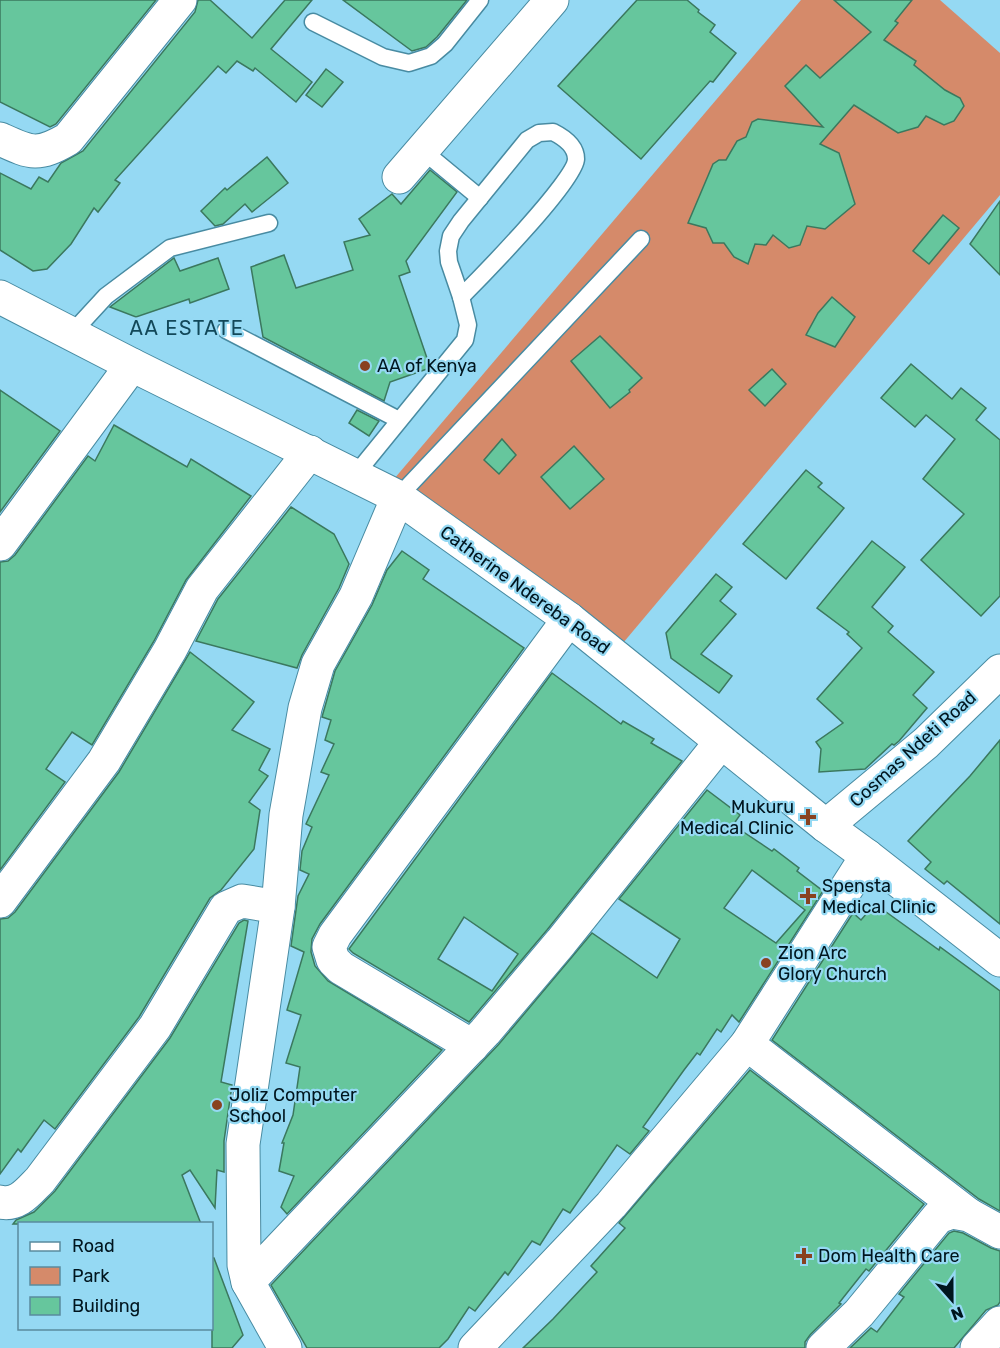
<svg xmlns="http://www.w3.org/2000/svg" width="1000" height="1348" font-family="Rubik,sans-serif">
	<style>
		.green { fill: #d58a6a }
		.building { fill: #66c69d; stroke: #3b785e; stroke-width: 1.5; fill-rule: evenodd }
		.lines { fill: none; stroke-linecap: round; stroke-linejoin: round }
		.lane-casing { stroke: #488ba2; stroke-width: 19 }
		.street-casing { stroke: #488ba2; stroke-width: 35 }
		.lane { stroke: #fff; stroke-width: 16 }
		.street { stroke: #fff; stroke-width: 33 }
		.poi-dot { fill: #894220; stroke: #95d9f3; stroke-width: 2 }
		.labels { text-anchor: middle; stroke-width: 4.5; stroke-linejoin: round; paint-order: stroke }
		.poi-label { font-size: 18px; fill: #00151e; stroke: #95d9f3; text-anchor: start }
		.street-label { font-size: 18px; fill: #00151e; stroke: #95d9f3 }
		.neighbourhood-label { font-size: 20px; letter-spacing: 1.5px; fill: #124859; stroke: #95d9f3 }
	</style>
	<rect width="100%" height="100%" fill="#95d9f3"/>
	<path class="green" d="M801,0H940L1000,53V195L623,643L394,479Z"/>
	<g class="building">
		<path d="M0,0H156L56,124L50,127L0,102Z"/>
		<path d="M198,0H210L252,38L285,0H312L271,49L312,82L296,102L255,68L253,71L237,61L226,73L218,66L115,180L120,183L98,212L94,208L71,244L47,269L33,271L0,250V173L31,189L39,177L48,182L61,163L83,151L195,12Z"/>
		<path d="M343,0H467L437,37L426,47L412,51Z"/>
		<path d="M637,0H687L699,10L698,12L715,25L710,32L736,53L713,82L710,81L641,159L558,86Z"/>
		<path d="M834,0H912L895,21L898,23L884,40L916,61L914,65L945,90L960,98L964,106L954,121L944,125L926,116L918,127L898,133L854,105L820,144L839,153L855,204L825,229L807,226L800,245L789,248L773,235L766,245L755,244L748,264L734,257L724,243H713L706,228L688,223L713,164L719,160H726L737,141L746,137L752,122L758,119L823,127L785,86L806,65L820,78L871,32Z"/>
		<path d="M326,69L343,82L322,107L306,95Z"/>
		<path d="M267,157L288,183L252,212L245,204L223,224L215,226L201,211L225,188L227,190Z"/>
		<path d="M430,170L457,192L406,261L410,272L399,276L430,367L427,369L390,382L384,401L263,337L251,267L284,255L296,288L353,270L344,242L370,235L359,219L392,194L401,204Z"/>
		<path d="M1000,201V275L970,244Z"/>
		<path d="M943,215L959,228L929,264L913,251Z"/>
		<path d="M174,258L180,271L218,258L229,289L190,303L189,299L136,317L110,307Z"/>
		<path d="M832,297L855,317L835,347L806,335L818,313Z"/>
		<path d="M600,336L642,378L629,390L630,392L610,408L571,361Z"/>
		<path d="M911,364L952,399L961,388L986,408L976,420L1000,440V596L981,616L921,560L964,514L923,479L955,439L926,415L915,427L881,398Z"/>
		<path d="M772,369L786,384L765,406L749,390Z"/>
		<path d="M0,390L60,431L0,512Z"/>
		<path d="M357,410L379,421L369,436L349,423Z"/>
		<path d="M114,425L187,467L191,459L251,496L186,580L154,641L92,745L72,732L46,769L65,782L0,870V562L8,561L15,555L88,456L95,461Z"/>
		<path d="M502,439L516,455L499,474L484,460Z"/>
		<path d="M574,446L604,479L570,509L541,477Z"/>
		<path d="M806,470L822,483L818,487L844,508L786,579L743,544Z"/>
		<path d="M291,507L334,534L349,564L339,588L302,655L297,668L196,641L218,599Z"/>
		<path d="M872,541L905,567L872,607L893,626L888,632L934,672L913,695L927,708L899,741L894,745L892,744L865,769L819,772L821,749L816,742L843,723L817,699L862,648L847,634L849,632L817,608Z"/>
		<path d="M402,551L429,570L423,579L524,648L320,924L312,939L311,952L315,966L328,981L442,1050L287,1214L281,1207L294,1176L279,1171L284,1143H282L293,1115L300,1067L286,1063L301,1015L287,1010L304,952L291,946L298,896L309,874L300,870L302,851L312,827L306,824L329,775L321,772L334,744L325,740L331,720L322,717L335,671L372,605L387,570Z"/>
		<path d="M716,574L732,587L720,601L736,614L701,654L732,676L719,693L671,658L666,633Z"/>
		<path d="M190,652L254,702L232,730L270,749L259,770L268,776L249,802L260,810L254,849L221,890L210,898L139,1017L55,1129L44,1120L21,1152L18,1149L0,1174V919L8,918L15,912L119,772Z"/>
		<path d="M552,673L621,724L623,721L654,739L651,743L682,761L547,930L469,1022L353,953L349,949ZM464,917L518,954L492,991L438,959Z"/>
		<path d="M1000,740V924L947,881L944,884L925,869L931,862L908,841L970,776Z"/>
		<path d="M707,790L740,815L733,825L772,851L774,849L799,868L797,871L823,891L739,1022L732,1015L721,1032L717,1029L700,1055L697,1053L684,1070L643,1127L649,1131L630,1154L617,1145L570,1213L563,1209L540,1245L532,1241L508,1275L505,1272L475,1311L469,1307L448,1339L439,1348H307L271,1285L499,1044L592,933L657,978L680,939L619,899ZM752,870L805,910L776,943L724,908Z"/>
		<path d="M875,904L939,950L940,947L1000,991V1211L979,1199L772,1040L853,913L861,920Z"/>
		<path d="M244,920L248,921L221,1082L232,1085L224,1141V1172L217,1170L215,1208L190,1170L182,1175L201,1224H13L16,1220L34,1212L55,1191L170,1038L239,923Z"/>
		<path d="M750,1070L924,1204L869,1271L866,1269L839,1303L841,1304L810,1335L805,1342V1348H523L553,1319L597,1272L591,1266L625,1228L619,1223Z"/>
		<path d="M954,1231L963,1233L991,1248L1000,1251V1302L998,1305L986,1310L954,1348H850L871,1328L877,1332L904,1297L899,1294L949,1233Z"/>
		<path d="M212,1258H214L243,1335L232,1348H212Z"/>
	</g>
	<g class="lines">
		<defs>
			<g id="lane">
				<path d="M313,22L383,57L409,63L431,56L445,44L480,0"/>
				<path d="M553,132C563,137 576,146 576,159C576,180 480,278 461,297L449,262L448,251L451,236L461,221L527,140L539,133Z"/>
				<path d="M422,150L480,198"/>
				<path d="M226,330L399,420"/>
				<path d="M71,334L106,296L170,248L269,223"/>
				<path d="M355,475L465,340L468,325L461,297"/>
				<path d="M398,497L641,239"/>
			</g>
			<g id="street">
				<path d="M0,139C31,153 37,157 68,139L180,0"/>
				<path d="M399,177L552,0"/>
				<path d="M0,297L132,365L398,497L569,619L826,826L867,856L1000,960"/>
				<path d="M0,544L132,365"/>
				<path d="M826,826L926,743L1000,671"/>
				<path d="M0,901L104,761L170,650L202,589L310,452"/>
				<path d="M747,1044L969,1215"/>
				<path d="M472,1046L341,968L333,960L329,947L335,935L569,619"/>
				<path d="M0,1202C18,1206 28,1192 40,1180L155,1027L226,908L242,901L278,907"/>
				<path d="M248,1282L485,1032L561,942L721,742"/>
				<path d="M285,1348L248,1282L244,1265L243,1144L278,907L286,815L305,708L318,664L356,596L398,497"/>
				<path d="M475,1348L611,1205L747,1044L867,856"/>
				<path d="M823,1348L859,1313L938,1217L952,1212L969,1215L1000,1232"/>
				<path d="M977,1348L1000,1323"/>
			</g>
		</defs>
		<use href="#lane" class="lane-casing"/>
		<use href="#street" class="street-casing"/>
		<use href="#lane" class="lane"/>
		<use href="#street" class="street"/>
	</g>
	<g class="poi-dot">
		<circle cx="365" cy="366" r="6"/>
		<path d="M805 808h6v6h6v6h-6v6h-6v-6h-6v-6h6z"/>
		<path d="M805 887h6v6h6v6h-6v6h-6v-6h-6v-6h6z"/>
		<circle cx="766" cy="963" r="6"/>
		<circle cx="217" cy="1105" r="6"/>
		<path d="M801 1247h6v6h6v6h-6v6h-6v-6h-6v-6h6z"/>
	</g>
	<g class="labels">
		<g class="poi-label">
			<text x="377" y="372">AA of Kenya</text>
			<text x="794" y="813" text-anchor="end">Mukuru<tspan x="794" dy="21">Medical Clinic</tspan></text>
			<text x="822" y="892">Spensta<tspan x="822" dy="21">Medical Clinic</tspan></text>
			<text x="778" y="959">Zion Arc<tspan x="778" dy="21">Glory Church</tspan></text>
			<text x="229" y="1101">Joliz Computer<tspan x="229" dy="21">School</tspan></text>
			<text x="818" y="1262">Dom Health Care</text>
		</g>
		<g class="street-label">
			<text transform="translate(525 590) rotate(36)" y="6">Catherine Ndereba Road</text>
			<text transform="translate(913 749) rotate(-42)" y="6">Cosmas Ndeti Road</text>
		</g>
		<g class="neighbourhood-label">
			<text x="187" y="335">AA ESTATE</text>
		</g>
	</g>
	<rect x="18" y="1222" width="195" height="108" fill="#95d9f3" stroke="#598b9e" stroke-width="1.5"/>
	<rect x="30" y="1242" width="30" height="9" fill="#ffffff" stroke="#598b9e" stroke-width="1.5"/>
	<text x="72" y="1252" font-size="18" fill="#00151e">Road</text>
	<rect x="30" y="1267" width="30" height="18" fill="#d58a6a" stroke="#598b9e" stroke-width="1.5"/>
	<text x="72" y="1282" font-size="18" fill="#00151e">Park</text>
	<rect x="30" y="1297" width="30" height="18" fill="#66c69d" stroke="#598b9e" stroke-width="1.5"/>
	<text x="72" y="1312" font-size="18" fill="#00151e">Building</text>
	<g transform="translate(952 1300) rotate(159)" stroke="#95d9f3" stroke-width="4.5" paint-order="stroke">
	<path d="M0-4.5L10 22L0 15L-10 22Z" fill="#00151e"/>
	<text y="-9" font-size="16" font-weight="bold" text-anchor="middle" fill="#00151e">N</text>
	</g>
</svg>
